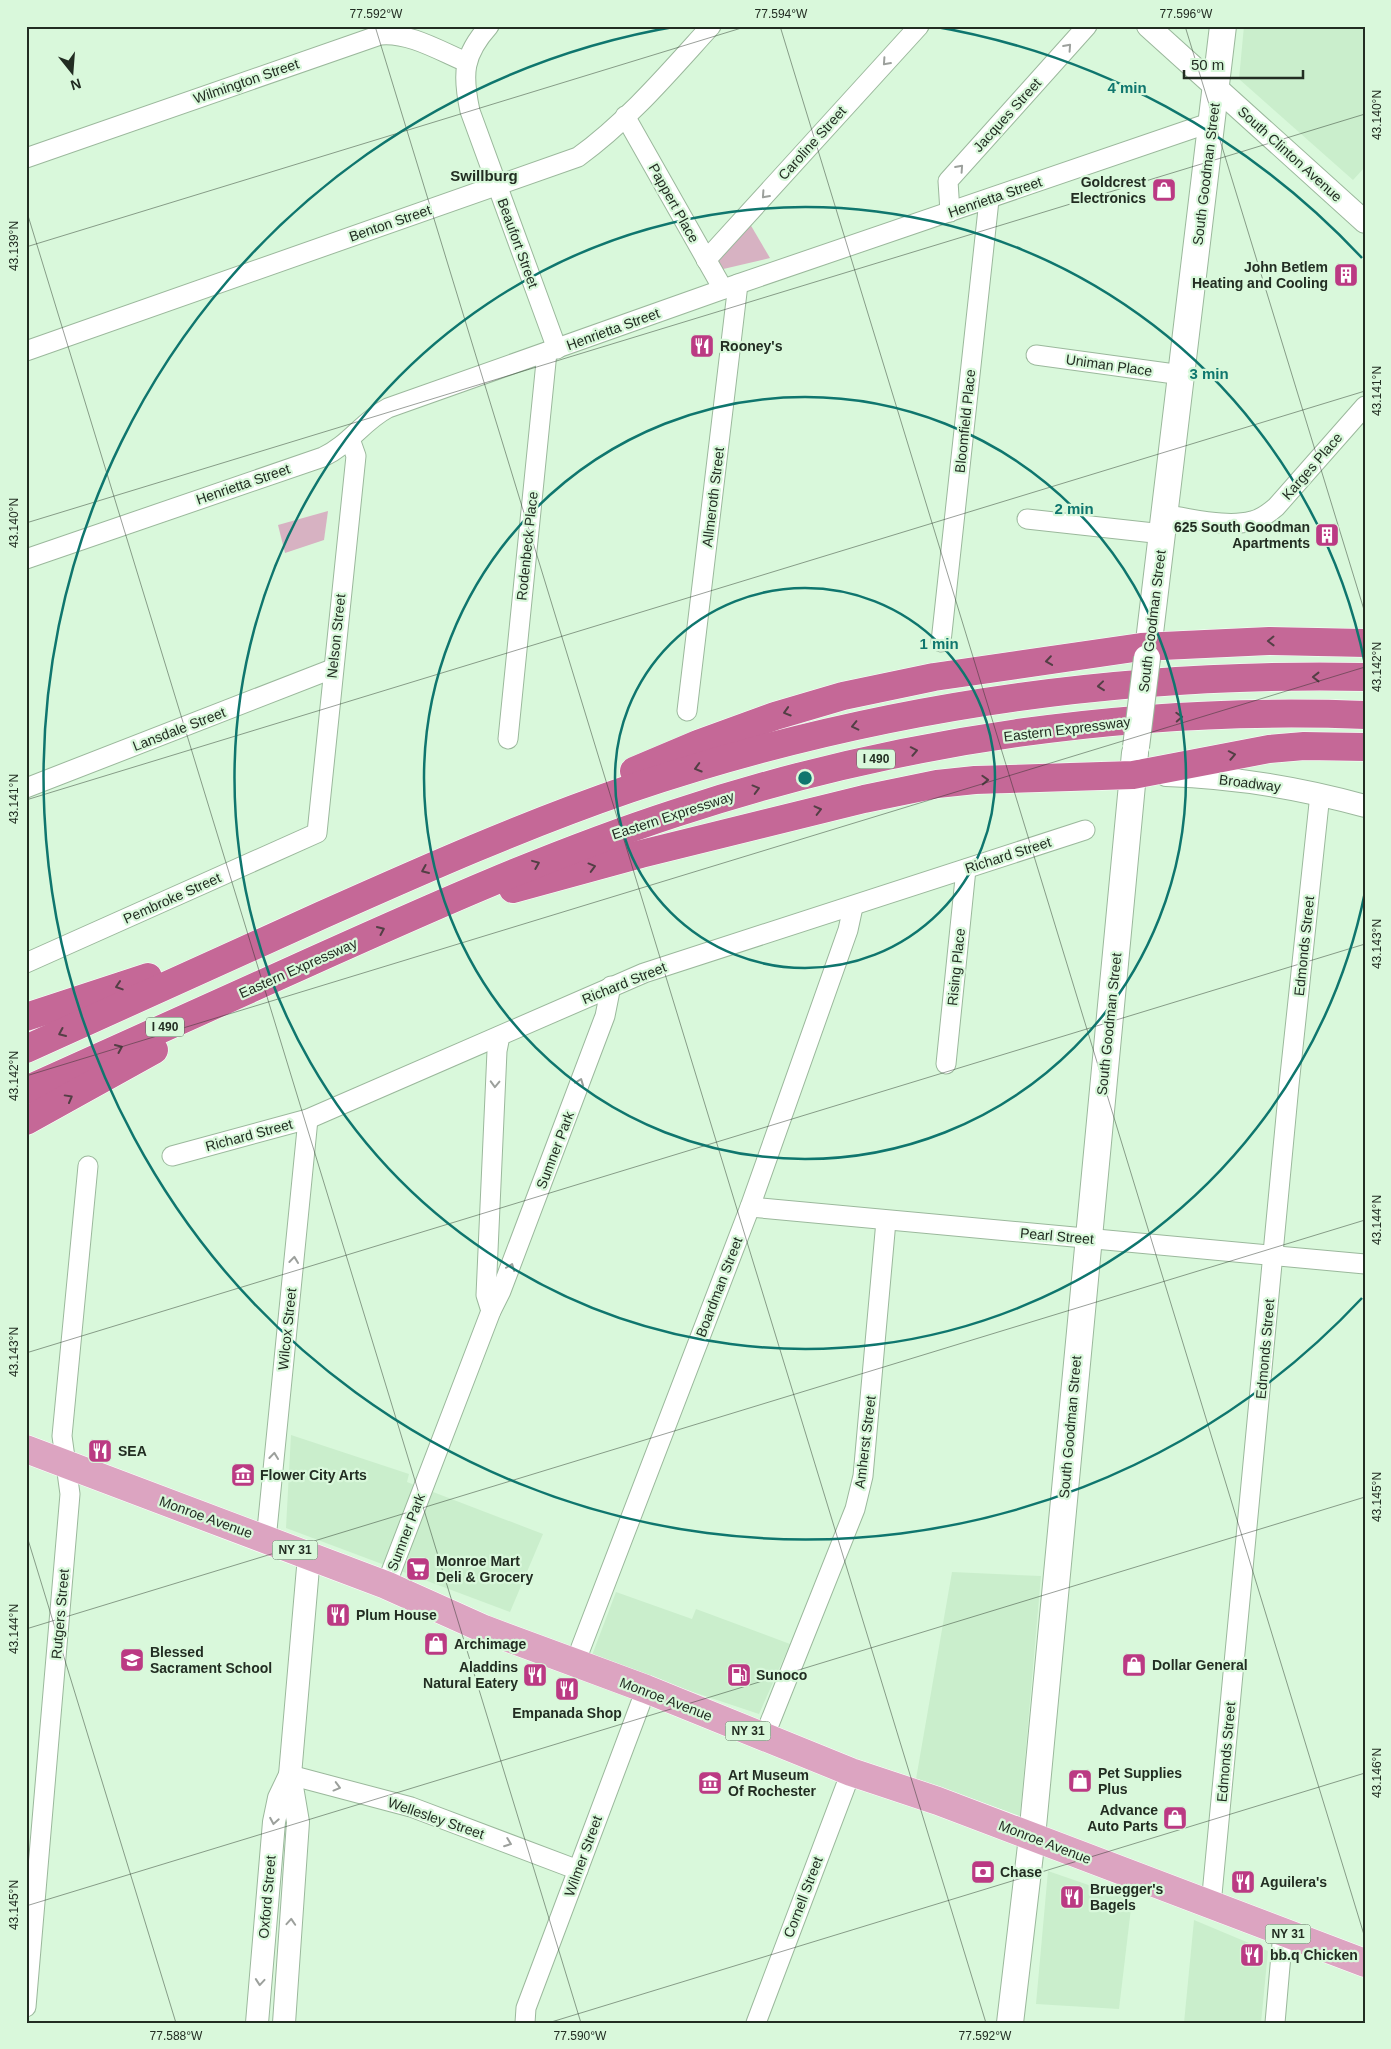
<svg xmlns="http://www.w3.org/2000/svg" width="1391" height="2049" font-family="Helvetica,sans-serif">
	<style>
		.built { fill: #caeecc }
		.garden { fill: #d7b2c2 }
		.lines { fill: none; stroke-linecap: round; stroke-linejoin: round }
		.minor-casing { stroke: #9bb89c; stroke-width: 21 }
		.tertiary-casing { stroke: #9bb89c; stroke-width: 24 }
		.secondary-casing { stroke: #9bb89c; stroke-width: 28 }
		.primary-casing { stroke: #fff; stroke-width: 29 }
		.motorway-casing { stroke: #fff; stroke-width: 29 }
		.minor { stroke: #fff; stroke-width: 19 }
		.tertiary { stroke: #fff; stroke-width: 22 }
		.secondary { stroke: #fff; stroke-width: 26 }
		.primary { stroke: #dca4c1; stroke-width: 28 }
		.motorway { stroke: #c56897; stroke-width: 28 }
		.secondary-bridge-casing { stroke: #9bb89c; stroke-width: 28; stroke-linecap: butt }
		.secondary-bridge { stroke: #fff; stroke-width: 26 }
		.oneway { stroke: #9ca09c }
		.oneway2 { stroke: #533f45 }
		.ticks { fill: none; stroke: #222d22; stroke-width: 1; stroke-opacity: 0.45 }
		.ring { fill: none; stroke: #0f766e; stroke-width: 2.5 }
		.labels { text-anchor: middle; stroke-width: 4.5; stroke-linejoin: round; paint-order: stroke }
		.shield { fill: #d9f8db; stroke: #596a5a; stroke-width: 1 }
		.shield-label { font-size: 12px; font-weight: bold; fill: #222d22 }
		.street-label { font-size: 14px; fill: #222d22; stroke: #d9f8db }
		.poi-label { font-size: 14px; font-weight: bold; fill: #222d22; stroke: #d9f8db; text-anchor: start }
		.neighbourhood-label { font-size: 15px; font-weight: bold; fill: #222d22; stroke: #d9f8db }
		.centre { fill: #0f766e; stroke: #d9f8db; stroke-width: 2.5 }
		.ring-label { font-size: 15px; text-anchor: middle; font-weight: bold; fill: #0f766e; stroke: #d9f8db; stroke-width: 4.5; stroke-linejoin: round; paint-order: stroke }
		.neatline { fill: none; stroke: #222d22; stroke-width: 2 }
		.ticks-label { font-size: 12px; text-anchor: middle; fill: #222d22 }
	</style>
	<rect width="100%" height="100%" fill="#d9f8db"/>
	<g class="built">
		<path d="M1244,26H1365V167L1353,180L1239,79Z"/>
		<path d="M291,1435L409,1474L407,1482L543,1534L510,1612L286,1528Z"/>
		<path d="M952,1572L1041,1576L1020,1816L916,1779Z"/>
		<path d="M616,1592L692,1619L696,1609L790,1644L759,1714L591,1658Z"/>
		<path d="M1048,1871L1132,1900L1119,2009L1036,2004Z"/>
		<path d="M1194,1920L1268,1951L1261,2023H1184Z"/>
	</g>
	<g class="garden">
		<path d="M750,224L770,258L719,270L715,260Z"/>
		<path d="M328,511L324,540L285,553L278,525Z"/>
	</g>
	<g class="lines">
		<defs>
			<g id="minor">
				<path d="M489,26C463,55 462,74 470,111L557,349"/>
				<path d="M625,116L723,289"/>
				<path d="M26,158L380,35C409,32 440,51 466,62"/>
				<path d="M950,212L948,181L1087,26"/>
				<path d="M706,260L919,26"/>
				<path d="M26,351L578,157C628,121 670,71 711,26"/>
				<path d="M1036,355L1182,375"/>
				<path d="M1165,515C1192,518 1226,528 1252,521C1261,519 1269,513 1276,507L1365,406"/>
				<path d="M1027,519L1163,534"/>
				<path d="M26,559L323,457C349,445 363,421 388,408L738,284L1212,122"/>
				<path d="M941,642L989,200"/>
				<path d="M687,711L738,284"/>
				<path d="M508,739L547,352"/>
				<path d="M26,788L332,669"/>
				<path d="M26,963L317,833L356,456L350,439"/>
				<path d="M946,1064L966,869"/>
				<path d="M172,1156L308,1119L644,973L1085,830"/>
				<path d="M750,1207L1365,1264"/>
				<path d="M491,1311L486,1295L497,1051L500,1036"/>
				<path d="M266,1540L308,1119"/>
				<path d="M386,1585L491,1311L501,1291L605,1016L611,986"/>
				<path d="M575,1663L750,1207L848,930L853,907"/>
				<path d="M764,1737L855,1509L863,1476L886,1221"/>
				<path d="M290,1775L411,1807L578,1870"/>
				<path d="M1211,1905L1289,1085L1320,794"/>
				<path d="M26,2007L70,1494L62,1436L88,1166"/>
				<path d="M525,2023L526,2008L646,1689"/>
				<path d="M756,2023L851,1772"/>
				<path d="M1275,2023L1283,1932"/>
			</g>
			<g id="tertiary">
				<path d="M1148,26L1365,222"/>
				<path d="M1166,775C1234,777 1300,788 1365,806"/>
				<path d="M257,2023L274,1822L279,1798L290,1775"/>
				<path d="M284,2023L298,1822L290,1775L309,1556"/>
			</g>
			<g id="secondary">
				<path d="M1147,658L1223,26"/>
				<path d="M1010,2023L1032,1837L1135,753"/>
			</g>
			<path id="primary" d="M26,1449L386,1585L484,1629L646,1689L851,1772L938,1801L1365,1963"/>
			<g id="motorway">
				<path d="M634,771L698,744L775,716L843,696L934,677L1141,647L1269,641L1365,643"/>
				<path d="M513,889L641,854L864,799L937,784L975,780L1133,775L1269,749L1304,746L1365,747"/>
				<path d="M26,1017L148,977"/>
				<path d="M26,1049C125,1004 224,960 322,915C423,870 524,825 629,789C866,709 1114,672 1365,677"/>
				<path d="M26,1090C121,1047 215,1005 310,962C430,908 550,854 676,813C896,740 1133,706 1365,715"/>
				<path d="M26,1121L154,1050"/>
			</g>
		</defs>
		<use href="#minor" class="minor-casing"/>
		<use href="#tertiary" class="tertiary-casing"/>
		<use href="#secondary" class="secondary-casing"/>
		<use href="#primary" class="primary-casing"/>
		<use href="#motorway" class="motorway-casing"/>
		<use href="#minor" class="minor"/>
		<use href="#tertiary" class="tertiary"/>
		<use href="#secondary" class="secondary"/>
		<use href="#primary" class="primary"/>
		<use href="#motorway" class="motorway"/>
		<defs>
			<path id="secondary-bridge" d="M1136,747L1147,658"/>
		</defs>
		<use href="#secondary-bridge" class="secondary-bridge-casing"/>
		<use href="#secondary-bridge" class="secondary-bridge"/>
	</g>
	<defs><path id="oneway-chevron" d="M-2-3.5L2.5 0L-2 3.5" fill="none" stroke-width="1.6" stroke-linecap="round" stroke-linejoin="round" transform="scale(1.25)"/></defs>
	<g class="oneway">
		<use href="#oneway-chevron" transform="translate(1068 47) rotate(-48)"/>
		<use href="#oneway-chevron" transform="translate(886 62) rotate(132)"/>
		<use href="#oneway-chevron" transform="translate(960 168) rotate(-48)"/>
		<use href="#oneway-chevron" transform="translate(765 195) rotate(132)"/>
		<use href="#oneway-chevron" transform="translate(580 1082) rotate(-69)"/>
		<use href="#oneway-chevron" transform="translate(495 1084) rotate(92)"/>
		<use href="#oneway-chevron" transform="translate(294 1260) rotate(-84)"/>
		<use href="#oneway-chevron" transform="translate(511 1267) rotate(-69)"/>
		<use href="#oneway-chevron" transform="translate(274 1456) rotate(-84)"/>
		<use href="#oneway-chevron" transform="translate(337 1787) rotate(15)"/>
		<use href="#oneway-chevron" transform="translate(274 1821) rotate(100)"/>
		<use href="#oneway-chevron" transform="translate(508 1843) rotate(21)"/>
		<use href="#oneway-chevron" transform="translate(291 1922) rotate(-86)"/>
		<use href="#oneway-chevron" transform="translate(260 1982) rotate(95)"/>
	</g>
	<g class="oneway2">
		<use href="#oneway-chevron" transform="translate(1271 641) rotate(179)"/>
		<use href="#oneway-chevron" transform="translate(1049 661) rotate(172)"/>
		<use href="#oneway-chevron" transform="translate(1316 677) rotate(-180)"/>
		<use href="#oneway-chevron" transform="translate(1101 686) rotate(174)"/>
		<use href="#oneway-chevron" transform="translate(787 712) rotate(163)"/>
		<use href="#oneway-chevron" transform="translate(1179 717) rotate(-3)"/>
		<use href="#oneway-chevron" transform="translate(855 726) rotate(167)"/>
		<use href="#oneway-chevron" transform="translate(914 751) rotate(-11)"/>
		<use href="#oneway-chevron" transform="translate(1232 755) rotate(-11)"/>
		<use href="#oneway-chevron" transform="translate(698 768) rotate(164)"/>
		<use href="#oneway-chevron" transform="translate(985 780) rotate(-2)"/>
		<use href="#oneway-chevron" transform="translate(756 789) rotate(-15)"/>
		<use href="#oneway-chevron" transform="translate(818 810) rotate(-14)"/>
		<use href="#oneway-chevron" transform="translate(536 864) rotate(-22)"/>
		<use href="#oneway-chevron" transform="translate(592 867) rotate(-15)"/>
		<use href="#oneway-chevron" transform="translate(425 870) rotate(157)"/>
		<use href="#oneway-chevron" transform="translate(381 930) rotate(-24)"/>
		<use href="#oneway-chevron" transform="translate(119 986) rotate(162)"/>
		<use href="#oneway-chevron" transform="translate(62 1033) rotate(156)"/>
		<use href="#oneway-chevron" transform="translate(119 1048) rotate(-24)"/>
		<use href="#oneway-chevron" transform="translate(69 1098) rotate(-29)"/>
	</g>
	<path class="ticks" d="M375,26L986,2023M780,26L1365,1938M1185,26L1365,613M26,209L581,2023M26,247L748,26M26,523L1365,114M26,800L1365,391M26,1076L1365,667M26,1353L1365,944M26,1533L176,2023M26,1629L1365,1220M26,1906L1365,1497M548,2023L1365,1773"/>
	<g class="ring">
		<circle cx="805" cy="778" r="190"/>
		<circle cx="805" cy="778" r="381"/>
		<path d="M1365 892A571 571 0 1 1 1365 664"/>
		<path d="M1362 1298A762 762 0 1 1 679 26M931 26A762 762 0 0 1 1362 258"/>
	</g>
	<defs>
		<symbol id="shop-square" viewBox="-11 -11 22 22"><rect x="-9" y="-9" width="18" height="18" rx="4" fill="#bb3a83" stroke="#d9f8db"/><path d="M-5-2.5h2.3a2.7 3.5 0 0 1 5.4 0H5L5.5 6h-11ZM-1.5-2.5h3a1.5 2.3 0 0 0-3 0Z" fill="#fff"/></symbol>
		<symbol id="building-square" viewBox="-11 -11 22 22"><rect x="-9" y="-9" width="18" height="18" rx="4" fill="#bb3a83" stroke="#d9f8db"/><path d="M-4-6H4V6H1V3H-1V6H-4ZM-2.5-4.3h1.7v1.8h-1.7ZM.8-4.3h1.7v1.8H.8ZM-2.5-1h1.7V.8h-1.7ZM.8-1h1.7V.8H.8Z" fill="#fff"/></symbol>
		<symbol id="restaurant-square" viewBox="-11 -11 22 22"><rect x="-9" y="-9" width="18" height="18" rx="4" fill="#bb3a83" stroke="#d9f8db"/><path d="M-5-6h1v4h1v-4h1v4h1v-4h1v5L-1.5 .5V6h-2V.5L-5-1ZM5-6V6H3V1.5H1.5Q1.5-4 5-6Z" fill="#fff"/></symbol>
		<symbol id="museum-square" viewBox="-11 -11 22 22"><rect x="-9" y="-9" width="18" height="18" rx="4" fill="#bb3a83" stroke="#d9f8db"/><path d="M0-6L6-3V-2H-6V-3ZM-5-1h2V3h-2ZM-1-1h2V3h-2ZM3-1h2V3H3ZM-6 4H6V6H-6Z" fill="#fff"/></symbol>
		<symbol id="supermarket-square" viewBox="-11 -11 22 22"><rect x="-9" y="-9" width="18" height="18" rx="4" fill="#bb3a83" stroke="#d9f8db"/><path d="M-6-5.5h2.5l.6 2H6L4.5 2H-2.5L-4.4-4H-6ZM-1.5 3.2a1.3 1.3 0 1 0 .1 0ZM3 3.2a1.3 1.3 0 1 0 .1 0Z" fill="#fff"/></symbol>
		<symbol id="school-square" viewBox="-11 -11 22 22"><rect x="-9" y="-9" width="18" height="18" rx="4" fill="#bb3a83" stroke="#d9f8db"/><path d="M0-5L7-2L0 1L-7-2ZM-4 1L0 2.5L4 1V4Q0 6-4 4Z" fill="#fff"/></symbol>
		<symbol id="fuel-square" viewBox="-11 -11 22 22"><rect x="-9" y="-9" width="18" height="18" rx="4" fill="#bb3a83" stroke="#d9f8db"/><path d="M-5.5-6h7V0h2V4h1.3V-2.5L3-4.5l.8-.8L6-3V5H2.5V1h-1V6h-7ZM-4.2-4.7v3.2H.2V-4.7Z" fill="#fff"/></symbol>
		<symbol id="bank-square" viewBox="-11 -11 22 22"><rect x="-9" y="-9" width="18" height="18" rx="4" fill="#bb3a83" stroke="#d9f8db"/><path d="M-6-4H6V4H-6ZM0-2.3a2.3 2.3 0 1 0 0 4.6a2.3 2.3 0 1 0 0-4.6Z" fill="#fff"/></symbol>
	</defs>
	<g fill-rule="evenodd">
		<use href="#shop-square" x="1150" y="176" width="28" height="28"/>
		<use href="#building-square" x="1332" y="261" width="28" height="28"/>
		<use href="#restaurant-square" x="688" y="332" width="28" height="28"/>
		<use href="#building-square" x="1313" y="521" width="28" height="28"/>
		<use href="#restaurant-square" x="86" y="1437" width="28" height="28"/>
		<use href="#museum-square" x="229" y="1461" width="28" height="28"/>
		<use href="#supermarket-square" x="404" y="1555" width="28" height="28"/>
		<use href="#restaurant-square" x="324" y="1601" width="28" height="28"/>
		<use href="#shop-square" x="422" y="1630" width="28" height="28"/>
		<use href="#school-square" x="118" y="1646" width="28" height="28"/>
		<use href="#shop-square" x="1120" y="1651" width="28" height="28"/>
		<use href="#restaurant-square" x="521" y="1661" width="28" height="28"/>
		<use href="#fuel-square" x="725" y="1661" width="28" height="28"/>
		<use href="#restaurant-square" x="553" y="1675" width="28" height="28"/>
		<use href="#shop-square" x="1066" y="1767" width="28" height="28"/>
		<use href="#museum-square" x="696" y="1769" width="28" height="28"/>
		<use href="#shop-square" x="1161" y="1804" width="28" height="28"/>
		<use href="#bank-square" x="969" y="1858" width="28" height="28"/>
		<use href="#restaurant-square" x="1229" y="1868" width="28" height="28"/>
		<use href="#restaurant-square" x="1058" y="1883" width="28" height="28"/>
		<use href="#restaurant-square" x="1238" y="1941" width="28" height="28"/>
	</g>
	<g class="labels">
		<g class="shield">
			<rect x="857" y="749.5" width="38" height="19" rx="4"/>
			<rect x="146" y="1017.5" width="38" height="19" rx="4"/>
			<rect x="272.5" y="1540.5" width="45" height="19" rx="4"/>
			<rect x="725.5" y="1721.5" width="45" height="19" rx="4"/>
			<rect x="1265.5" y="1924.5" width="45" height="19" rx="4"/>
		</g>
		<g class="shield-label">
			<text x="876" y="763">I 490</text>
			<text x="165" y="1031">I 490</text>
			<text x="295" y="1554">NY 31</text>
			<text x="748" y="1735">NY 31</text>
			<text x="1288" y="1938">NY 31</text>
		</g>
		<g class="street-label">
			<text transform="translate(246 81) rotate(-19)" y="5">Wilmington Street</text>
			<text transform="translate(1007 115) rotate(-48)" y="5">Jacques Street</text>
			<text transform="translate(812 143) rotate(-48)" y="5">Caroline Street</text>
			<text transform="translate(1290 154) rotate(42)" y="5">South Clinton Avenue</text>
			<text transform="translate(1206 174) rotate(-83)" y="5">South Goodman Street</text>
			<text transform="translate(995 197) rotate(-19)" y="5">Henrietta Street</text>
			<text transform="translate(674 203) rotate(61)" y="5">Pappert Place</text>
			<text transform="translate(390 223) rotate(-19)" y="5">Benton Street</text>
			<text transform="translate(518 243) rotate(70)" y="5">Beaufort Street</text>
			<text transform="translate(613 329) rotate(-20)" y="5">Henrietta Street</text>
			<text transform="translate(1109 365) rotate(8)" y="5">Uniman Place</text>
			<text transform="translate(965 421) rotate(-84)" y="5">Bloomfield Place</text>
			<text transform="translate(1312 466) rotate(-49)" y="5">Karges Place</text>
			<text transform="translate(243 484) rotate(-19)" y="5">Henrietta Street</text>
			<text transform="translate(713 497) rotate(-83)" y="5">Allmeroth Street</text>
			<text transform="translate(527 546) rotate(-84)" y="5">Rodenbeck Place</text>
			<text transform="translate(1152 621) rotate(-83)" y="5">South Goodman Street</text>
			<text transform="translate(336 636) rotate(-84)" y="5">Nelson Street</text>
			<text transform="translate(179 729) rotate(-21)" y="5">Lansdale Street</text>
			<text transform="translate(1067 729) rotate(-7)" y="5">Eastern Expressway</text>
			<text transform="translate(1250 783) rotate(7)" y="5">Broadway</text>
			<text transform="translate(673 815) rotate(-18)" y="5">Eastern Expressway</text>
			<text transform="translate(1008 855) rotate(-18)" y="5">Richard Street</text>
			<text transform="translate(172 898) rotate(-24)" y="5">Pembroke Street</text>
			<text transform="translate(1304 946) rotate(-84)" y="5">Edmonds Street</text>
			<text transform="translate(956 967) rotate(-84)" y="5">Rising Place</text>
			<text transform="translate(298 968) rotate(-24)" y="5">Eastern Expressway</text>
			<text transform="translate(624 983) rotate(-22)" y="5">Richard Street</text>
			<text transform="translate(1109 1024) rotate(-84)" y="5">South Goodman Street</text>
			<text transform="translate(249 1135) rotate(-15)" y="5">Richard Street</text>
			<text transform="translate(555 1150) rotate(-69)" y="5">Sumner Park</text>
			<text transform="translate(1057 1236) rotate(5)" y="5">Pearl Street</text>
			<text transform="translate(719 1287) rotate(-69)" y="5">Boardman Street</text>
			<text transform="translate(287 1329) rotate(-84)" y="5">Wilcox Street</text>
			<text transform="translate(1265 1349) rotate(-85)" y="5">Edmonds Street</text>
			<text transform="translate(1070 1427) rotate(-85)" y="5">South Goodman Street</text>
			<text transform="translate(865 1442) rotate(-83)" y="5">Amherst Street</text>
			<text transform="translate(206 1517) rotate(20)" y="5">Monroe Avenue</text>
			<text transform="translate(406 1532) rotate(-69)" y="5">Sumner Park</text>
			<text transform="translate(60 1614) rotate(-85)" y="5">Rutgers Street</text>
			<text transform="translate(666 1699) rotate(21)" y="5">Monroe Avenue</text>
			<text transform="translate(1226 1752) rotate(-85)" y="5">Edmonds Street</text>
			<text transform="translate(436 1818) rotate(19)" y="5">Wellesley Street</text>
			<text transform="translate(1045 1842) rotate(21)" y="5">Monroe Avenue</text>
			<text transform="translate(583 1856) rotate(-70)" y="5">Wilmer Street</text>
			<text transform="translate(267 1897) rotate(-85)" y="5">Oxford Street</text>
			<text transform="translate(803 1897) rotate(-69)" y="5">Cornell Street</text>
		</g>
		<g class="poi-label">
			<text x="1146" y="187" text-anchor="end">Goldcrest<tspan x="1146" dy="16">Electronics</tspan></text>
			<text x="1328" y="272" text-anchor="end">John Betlem<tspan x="1328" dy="16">Heating and Cooling</tspan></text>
			<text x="720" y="351">Rooney's</text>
			<text x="1310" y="532" text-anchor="end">625 South Goodman<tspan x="1310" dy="16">Apartments</tspan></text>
			<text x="118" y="1456">SEA</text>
			<text x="260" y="1480">Flower City Arts</text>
			<text x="436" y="1566">Monroe Mart<tspan x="436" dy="16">Deli &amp; Grocery</tspan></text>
			<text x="356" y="1620">Plum House</text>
			<text x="454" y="1649">Archimage</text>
			<text x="150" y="1657">Blessed<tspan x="150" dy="16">Sacrament School</tspan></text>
			<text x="1152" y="1670">Dollar General</text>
			<text x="518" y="1672" text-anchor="end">Aladdins<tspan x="518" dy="16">Natural Eatery</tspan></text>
			<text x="756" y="1680">Sunoco</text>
			<text x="567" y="1718" text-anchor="middle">Empanada Shop</text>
			<text x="1098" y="1778">Pet Supplies<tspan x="1098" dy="16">Plus</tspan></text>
			<text x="728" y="1780">Art Museum<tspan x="728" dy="16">Of Rochester</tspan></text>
			<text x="1158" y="1815" text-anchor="end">Advance<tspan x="1158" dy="16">Auto Parts</tspan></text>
			<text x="1000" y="1877">Chase</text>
			<text x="1260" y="1887">Aguilera's</text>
			<text x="1090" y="1894">Bruegger's<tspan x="1090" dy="16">Bagels</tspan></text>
			<text x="1270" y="1960">bb.q Chicken</text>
		</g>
		<g class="neighbourhood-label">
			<text x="484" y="181">Swillburg</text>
		</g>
	</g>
	<circle cx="805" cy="778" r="8" class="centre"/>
	<g class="ring-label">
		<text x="1127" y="93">4 min</text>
		<text x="1209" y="379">3 min</text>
		<text x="1074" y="514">2 min</text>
		<text x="939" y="649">1 min</text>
	</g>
	<rect width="1391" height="2049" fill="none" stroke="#d9f8db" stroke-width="55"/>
	<g transform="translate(72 72) rotate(163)" stroke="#d9f8db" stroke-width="4" paint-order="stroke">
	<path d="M0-4L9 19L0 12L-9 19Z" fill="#222d22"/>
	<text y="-8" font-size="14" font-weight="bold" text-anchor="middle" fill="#222d22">N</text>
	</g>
	<path d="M1184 70v8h119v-8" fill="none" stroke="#222d22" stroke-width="2.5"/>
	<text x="1191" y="70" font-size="15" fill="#222d22" stroke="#d9f8db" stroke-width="4" paint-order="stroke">50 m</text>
	<rect x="28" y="28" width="1336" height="1994" class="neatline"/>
	<g class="ticks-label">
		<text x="376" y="18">77.592°W</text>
		<text x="781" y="18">77.594°W</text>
		<text x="1186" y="18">77.596°W</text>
		<text transform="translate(1377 115) rotate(-90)" y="4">43.140°N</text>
		<text transform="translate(14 246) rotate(-90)" y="4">43.139°N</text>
		<text transform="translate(1377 391) rotate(-90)" y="4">43.141°N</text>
		<text transform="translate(14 523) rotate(-90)" y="4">43.140°N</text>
		<text transform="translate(1377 667) rotate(-90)" y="4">43.142°N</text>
		<text transform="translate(14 799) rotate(-90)" y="4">43.141°N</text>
		<text transform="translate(1377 944) rotate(-90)" y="4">43.143°N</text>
		<text transform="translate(14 1076) rotate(-90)" y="4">43.142°N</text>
		<text transform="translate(1377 1220) rotate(-90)" y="4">43.144°N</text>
		<text transform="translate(14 1352) rotate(-90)" y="4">43.143°N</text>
		<text transform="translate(1377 1497) rotate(-90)" y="4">43.145°N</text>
		<text transform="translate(14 1629) rotate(-90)" y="4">43.144°N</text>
		<text transform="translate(1377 1773) rotate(-90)" y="4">43.146°N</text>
		<text transform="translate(14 1905) rotate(-90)" y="4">43.145°N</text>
		<text x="176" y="2040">77.588°W</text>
		<text x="580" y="2040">77.590°W</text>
		<text x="985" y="2040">77.592°W</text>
	</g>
</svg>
